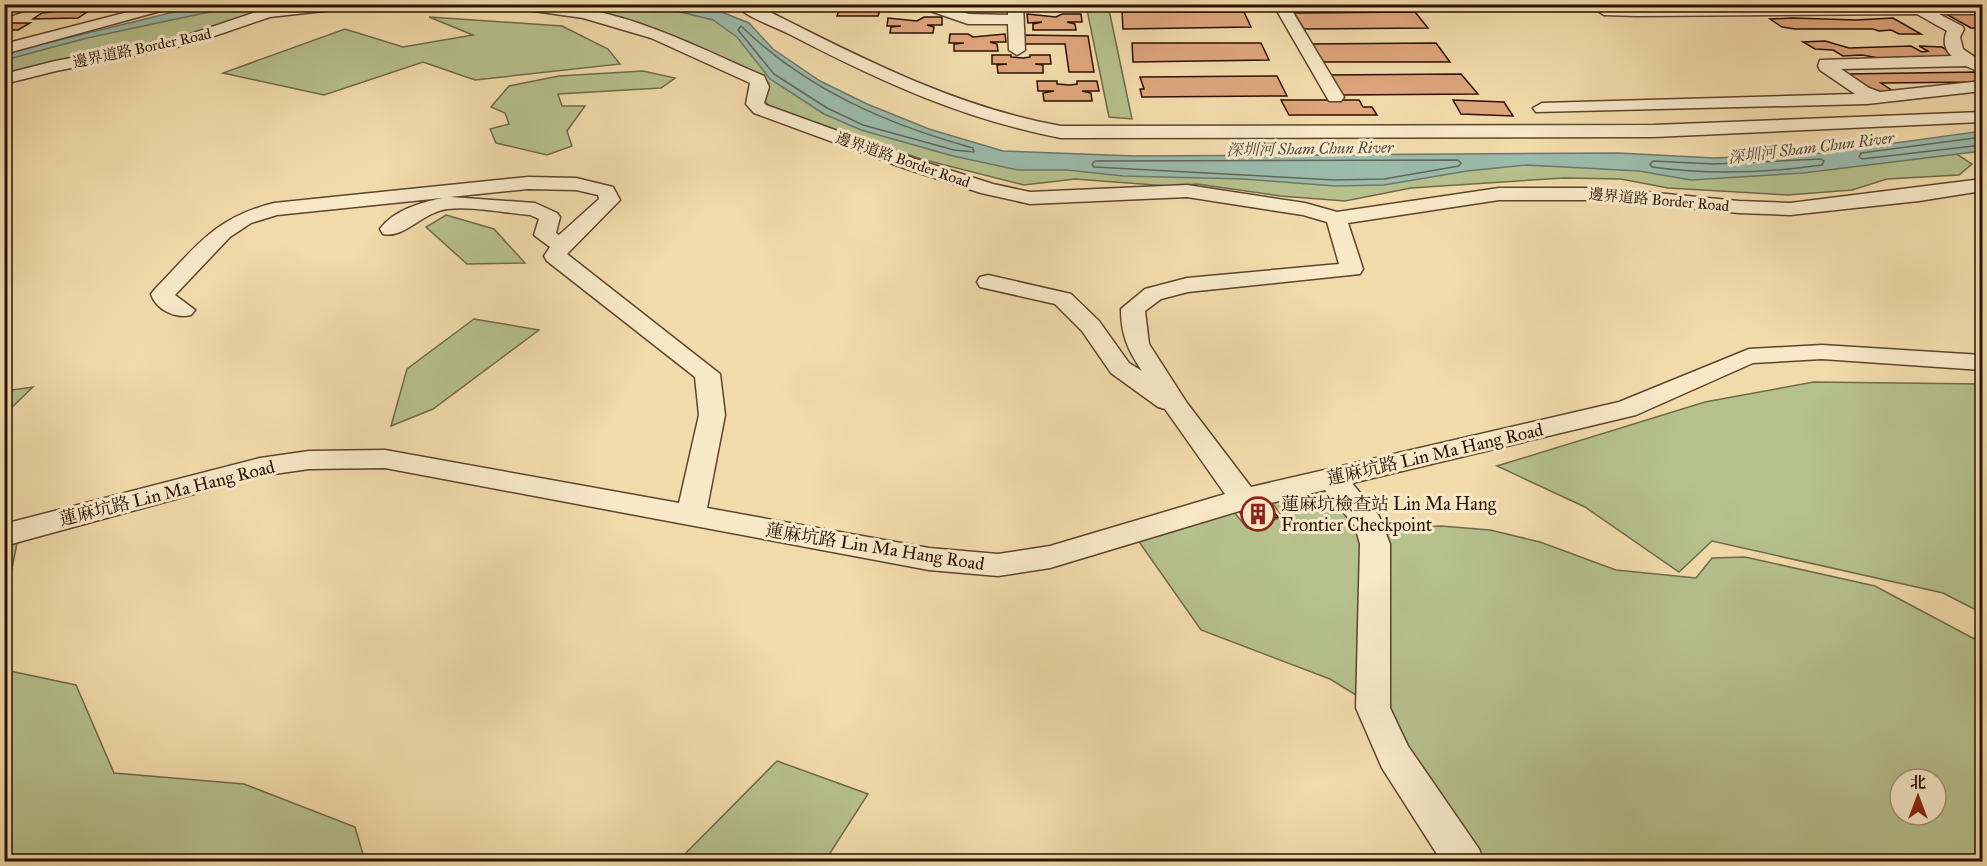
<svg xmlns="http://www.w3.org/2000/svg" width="1987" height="866" font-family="'IM FELL Great Primer','Noto Serif SC',serif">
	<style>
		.green { fill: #b6c18d; stroke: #706948; stroke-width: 1.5; fill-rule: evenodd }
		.water { fill: #9bbbac; stroke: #6e7768; stroke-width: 1.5 }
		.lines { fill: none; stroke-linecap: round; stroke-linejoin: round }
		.shore { stroke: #636658; stroke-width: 1.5 }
		.building { fill: #dea57c; stroke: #2b1103; stroke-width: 1.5 }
		.minor-casing { stroke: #5d442d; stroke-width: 3 }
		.minor { fill: #f7e8c8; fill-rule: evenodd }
		.labels { text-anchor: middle; stroke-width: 6; stroke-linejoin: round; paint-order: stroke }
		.far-street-label { font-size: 15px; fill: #2b1103; stroke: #f7e8c8 }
		.far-water-label { font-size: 16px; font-style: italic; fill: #524c3e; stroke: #f7e8c8 }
		.street-label { font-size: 18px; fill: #2b1103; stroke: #f7e8c8 }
		.poi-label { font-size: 18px; fill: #2b1103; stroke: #f7e8c8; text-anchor: start }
	</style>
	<rect width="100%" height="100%" fill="#f2dbab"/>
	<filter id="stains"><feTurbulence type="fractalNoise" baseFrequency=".00333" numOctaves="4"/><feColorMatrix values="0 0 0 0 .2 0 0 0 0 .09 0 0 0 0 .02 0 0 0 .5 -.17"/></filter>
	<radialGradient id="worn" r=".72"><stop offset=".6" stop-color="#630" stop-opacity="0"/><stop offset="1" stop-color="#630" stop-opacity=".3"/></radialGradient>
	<g class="green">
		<path d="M671,4L709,13L781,71L966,152L1284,162L1655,167L1952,151L1972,164L1959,175L1887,179L1852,190L1788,195L1668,188L1621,179L1564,178L1411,188L1345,201L1280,196L1197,184L1168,186L1075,179L1024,185L921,159L770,107L765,101L769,84L765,79L687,41L634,23L530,5Z"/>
		<path d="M222,5H350L284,10L214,33L5,79V57Z"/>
		<path d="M1086,5H1108L1132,119L1109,117Z"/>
		<path d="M429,17L562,26L608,49L620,64L475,80L423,62L324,95L223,73L345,29L403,47L473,35Z"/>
		<path d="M643,71L675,78L661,88L558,94L562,106H585L567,131L572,146L547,155L496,143L490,129L509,124L505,113L491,107L509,86L559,76Z"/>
		<path d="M446,215L494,229L525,263L467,264L426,227Z"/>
		<path d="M474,319L539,330L433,409L391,426L407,369Z"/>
		<path d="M1814,382L1982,384V613L1943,593L1712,541L1679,572L1585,507L1497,466L1705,402Z"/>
		<path d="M33,387L5,414V391Z"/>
		<path d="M1327,488L1359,523L1386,529L1441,526L1490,530L1540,542L1616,570L1696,578L1712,558L1745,557L1875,586L1982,643V861H1479L1387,714L1330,679L1201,630L1137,539L1234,512L1247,528L1283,517L1272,503ZM1900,779H1936V815H1900Z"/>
		<path d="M17,543L5,604V546Z"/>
		<path d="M5,670L76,685L114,773L244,784L355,827L365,861H5Z"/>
		<path d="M777,761L868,794L825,861H678Z"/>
	</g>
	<g class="water">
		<path d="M203,5H242L87,38L5,60V53Z"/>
		<path d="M652,5H704L749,23L773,49L820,81L867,104L929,129L1003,151L1134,156L1618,153L1714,158L1823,153L1982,131V151L1803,173L1691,180L1639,171L1527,165L1467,171L1384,185L1335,186L1244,179L1123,176L1067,170H1018L953,156L861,130L824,114L770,79L737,37L713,20Z"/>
	</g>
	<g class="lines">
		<g class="shore">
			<path d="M741,26C806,89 886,124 973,148L974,152L954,150L863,125L827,108L774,74L738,30Z"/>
			<path d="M1982,137L1861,153L1859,157L1862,159L1982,145"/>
			<path d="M1821,159L1824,161L1822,165C1765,173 1709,175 1652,167L1650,164L1653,161L1714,164Z"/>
			<path d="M1458,160L1461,163L1459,166L1384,179L1335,180L1094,167L1092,164L1095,161Z"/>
		</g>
	</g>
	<g class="building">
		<path d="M53,4L78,6L107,4L97,11H82L80,12H87L78,18L33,19L42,13L60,11H42Z"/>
		<path d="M836,4H888V9H873L880,10L878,16H837L839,10L848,9H834Z"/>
		<path d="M1122,12H1244L1251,27L1123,29Z"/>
		<path d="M1415,12L1428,28L1304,29L1294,13Z"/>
		<path d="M1027,14L1056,17L1062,14H1081L1082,22H1067L1075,24L1076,30H1033V24L1042,22L1028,23Z"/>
		<path d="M1946,14H1982V28H1971Z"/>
		<path d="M924,17H942V25H927L934,27L933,33H890L891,27L901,26H887L888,18L917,21Z"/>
		<path d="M1793,18L1856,20L1893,18L1921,34H1899L1891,30L1879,31L1873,29H1795L1782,27L1770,19Z"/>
		<path d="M12,23H30L18,30H4V25Z"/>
		<path d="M950,34H968L973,37L1005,34L1006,42H990L997,44L998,51H954V44L964,43H949Z"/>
		<path d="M1023,35L1088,36L1094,72H1069L1065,44H1024Z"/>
		<path d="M1825,41L1849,48L1911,46L1922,52L1928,51L1919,46L1942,47L1956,56L1879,58L1862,55L1843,56L1833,50L1815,49L1803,42Z"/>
		<path d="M1132,43H1261L1269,60L1133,62Z"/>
		<path d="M1436,43L1450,62H1319L1308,44Z"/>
		<path d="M992,55H1011V57L1023,58L1030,57V55H1050L1051,64H1035L1043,65V73H998L997,65L1007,64H992Z"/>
		<path d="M1976,72L1982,76V82L1881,83L1896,93H1877L1848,74Z"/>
		<path d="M1461,74L1478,94L1339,95L1327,75Z"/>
		<path d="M1277,76L1287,96L1142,97L1140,89H1144L1140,77Z"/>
		<path d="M1037,81H1057V84L1070,85L1077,84V81H1097L1099,91H1082L1091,93L1092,101H1044L1043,93L1054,91H1038Z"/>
		<path d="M1281,100H1359L1363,107H1372L1377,115H1289Z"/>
		<path d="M1453,100L1504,102L1513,116L1461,114Z"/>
		<path d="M1267,504L1278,517L1248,525L1239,511Z"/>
	</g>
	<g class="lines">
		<defs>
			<g id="minor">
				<path d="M19,4H46L4,17V8Z"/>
				<path d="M159,4H186L4,54V44Z"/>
				<path d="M304,4H357L350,8L270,17L191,44L56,71L4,84V74L55,61L182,37L268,8Z"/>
				<path d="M506,4C532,4 558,5 584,9C647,20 706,51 764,76L769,87L764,103L766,105L915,159L993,184L1030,192L1187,185L1305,203L1337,212L1499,188H1605L1739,201L1790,203L1982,179V191L1919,201L1790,215L1739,213L1605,200H1499L1348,223L1363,269L1360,274L1188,292L1161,299L1145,311L1149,344L1187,403L1251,487L1619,402L1749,349L1822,345L1982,355V370L1822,359L1753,363L1636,415L1352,483L1379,516L1390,544V708L1408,746L1479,849L1484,862H1442L1382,768L1356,708L1360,544L1355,526L1325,490L1246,509L1050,568L998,576L929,570L385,468L309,469L260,476L4,546V524L260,458L309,451L385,450L679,503L699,415L695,377L547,261L544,256L550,247L534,235L539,219L530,215C504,213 473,206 447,209C423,212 404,239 383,234L380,229C394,210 420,203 442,198L277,215L251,223L230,237L175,295L195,310L191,315C176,319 156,310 151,294L155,289C196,247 214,218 274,203L528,177L576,178L613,187L620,200L567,254L720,374L725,415L707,508L929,548L998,554L1050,546L1225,494L1165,409L1158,407L1111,373L1082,331L1055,304L980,287L977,282L980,277L988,275L1071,294L1099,321L1129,363L1142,371C1128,350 1121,335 1121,309L1145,289L1187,278L1339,264L1327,222L1303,215L1187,197L1030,204L981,193L901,167L754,113L746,104L750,83L651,38L583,18L513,8ZM528,189L576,190L598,195L599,199L559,235L556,233L560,217L557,213L535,203L450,197Z"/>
				<path d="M734,4H754C854,54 950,106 1061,126L1654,125L1982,112V122L1654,137L1061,138C962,119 880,81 791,35C774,26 747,18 734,4Z"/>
				<path d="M910,4H935L969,14L1008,15V4H1023L1025,50L1017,55L1009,50L1008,24H968Z"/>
				<path d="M1273,4H1288L1344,97L1341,101H1329Z"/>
				<path d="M1587,4H1982V14H1939L1962,26L1964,29L1960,37L1963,49L1982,62V70L1977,71L1966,66L1841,69L1869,88L1880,92L1982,81V91L1867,104L1536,112L1533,108L1542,103L1855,94L1820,70L1818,66L1820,60L1952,56C1944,50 1943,39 1947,31L1917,14L1636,16L1604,15Z"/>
			</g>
		</defs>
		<use href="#minor" class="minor-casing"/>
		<use href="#minor" class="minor"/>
	</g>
	<defs>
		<symbol id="building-ring" viewBox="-11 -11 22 22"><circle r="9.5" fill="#f7e8c8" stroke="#8f2418" stroke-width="1.5"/><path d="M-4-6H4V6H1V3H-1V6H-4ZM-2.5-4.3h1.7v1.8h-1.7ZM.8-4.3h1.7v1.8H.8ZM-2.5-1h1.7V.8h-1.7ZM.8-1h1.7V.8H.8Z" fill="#8f2418"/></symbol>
	</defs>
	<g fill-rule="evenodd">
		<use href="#building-ring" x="1239" y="495" width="38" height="38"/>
	</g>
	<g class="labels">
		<g class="far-street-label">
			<text transform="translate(142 48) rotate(-12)" y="5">邊界道路 Border Road</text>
			<text transform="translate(903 160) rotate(19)" y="5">邊界道路 Border Road</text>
			<text transform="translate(1659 200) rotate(5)" y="5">邊界道路 Border Road</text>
		</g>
		<g class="far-water-label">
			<text transform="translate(1811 147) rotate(-7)" y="6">深圳河 Sham Chun River</text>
			<text transform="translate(1310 148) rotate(-1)" y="6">深圳河 Sham Chun River</text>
		</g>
		<g class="street-label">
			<text transform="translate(1435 454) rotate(-13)" y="6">蓮麻坑路 Lin Ma Hang Road</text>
			<text transform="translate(167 493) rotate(-14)" y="6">蓮麻坑路 Lin Ma Hang Road</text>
			<text transform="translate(875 547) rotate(9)" y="6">蓮麻坑路 Lin Ma Hang Road</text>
		</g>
		<g class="poi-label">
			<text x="1281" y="510">蓮麻坑檢查站 Lin Ma Hang<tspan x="1281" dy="21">Frontier Checkpoint</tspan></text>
		</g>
	</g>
	<rect width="1987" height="866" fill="none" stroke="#f2dbab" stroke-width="24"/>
	<rect x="6" y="6" width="1975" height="854" fill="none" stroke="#2b1103" stroke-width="3"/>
	<rect x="12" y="12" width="1963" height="842" fill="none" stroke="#2b1103" stroke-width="1.5"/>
	<g transform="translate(1918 797)"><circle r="28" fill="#f7e8c8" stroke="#a59279" stroke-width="1.5"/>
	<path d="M0-4.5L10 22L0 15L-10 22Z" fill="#8f2418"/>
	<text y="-9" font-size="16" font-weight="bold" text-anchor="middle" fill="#2b1103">北</text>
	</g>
	<rect width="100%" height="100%" filter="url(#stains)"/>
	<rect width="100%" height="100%" fill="url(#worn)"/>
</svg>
